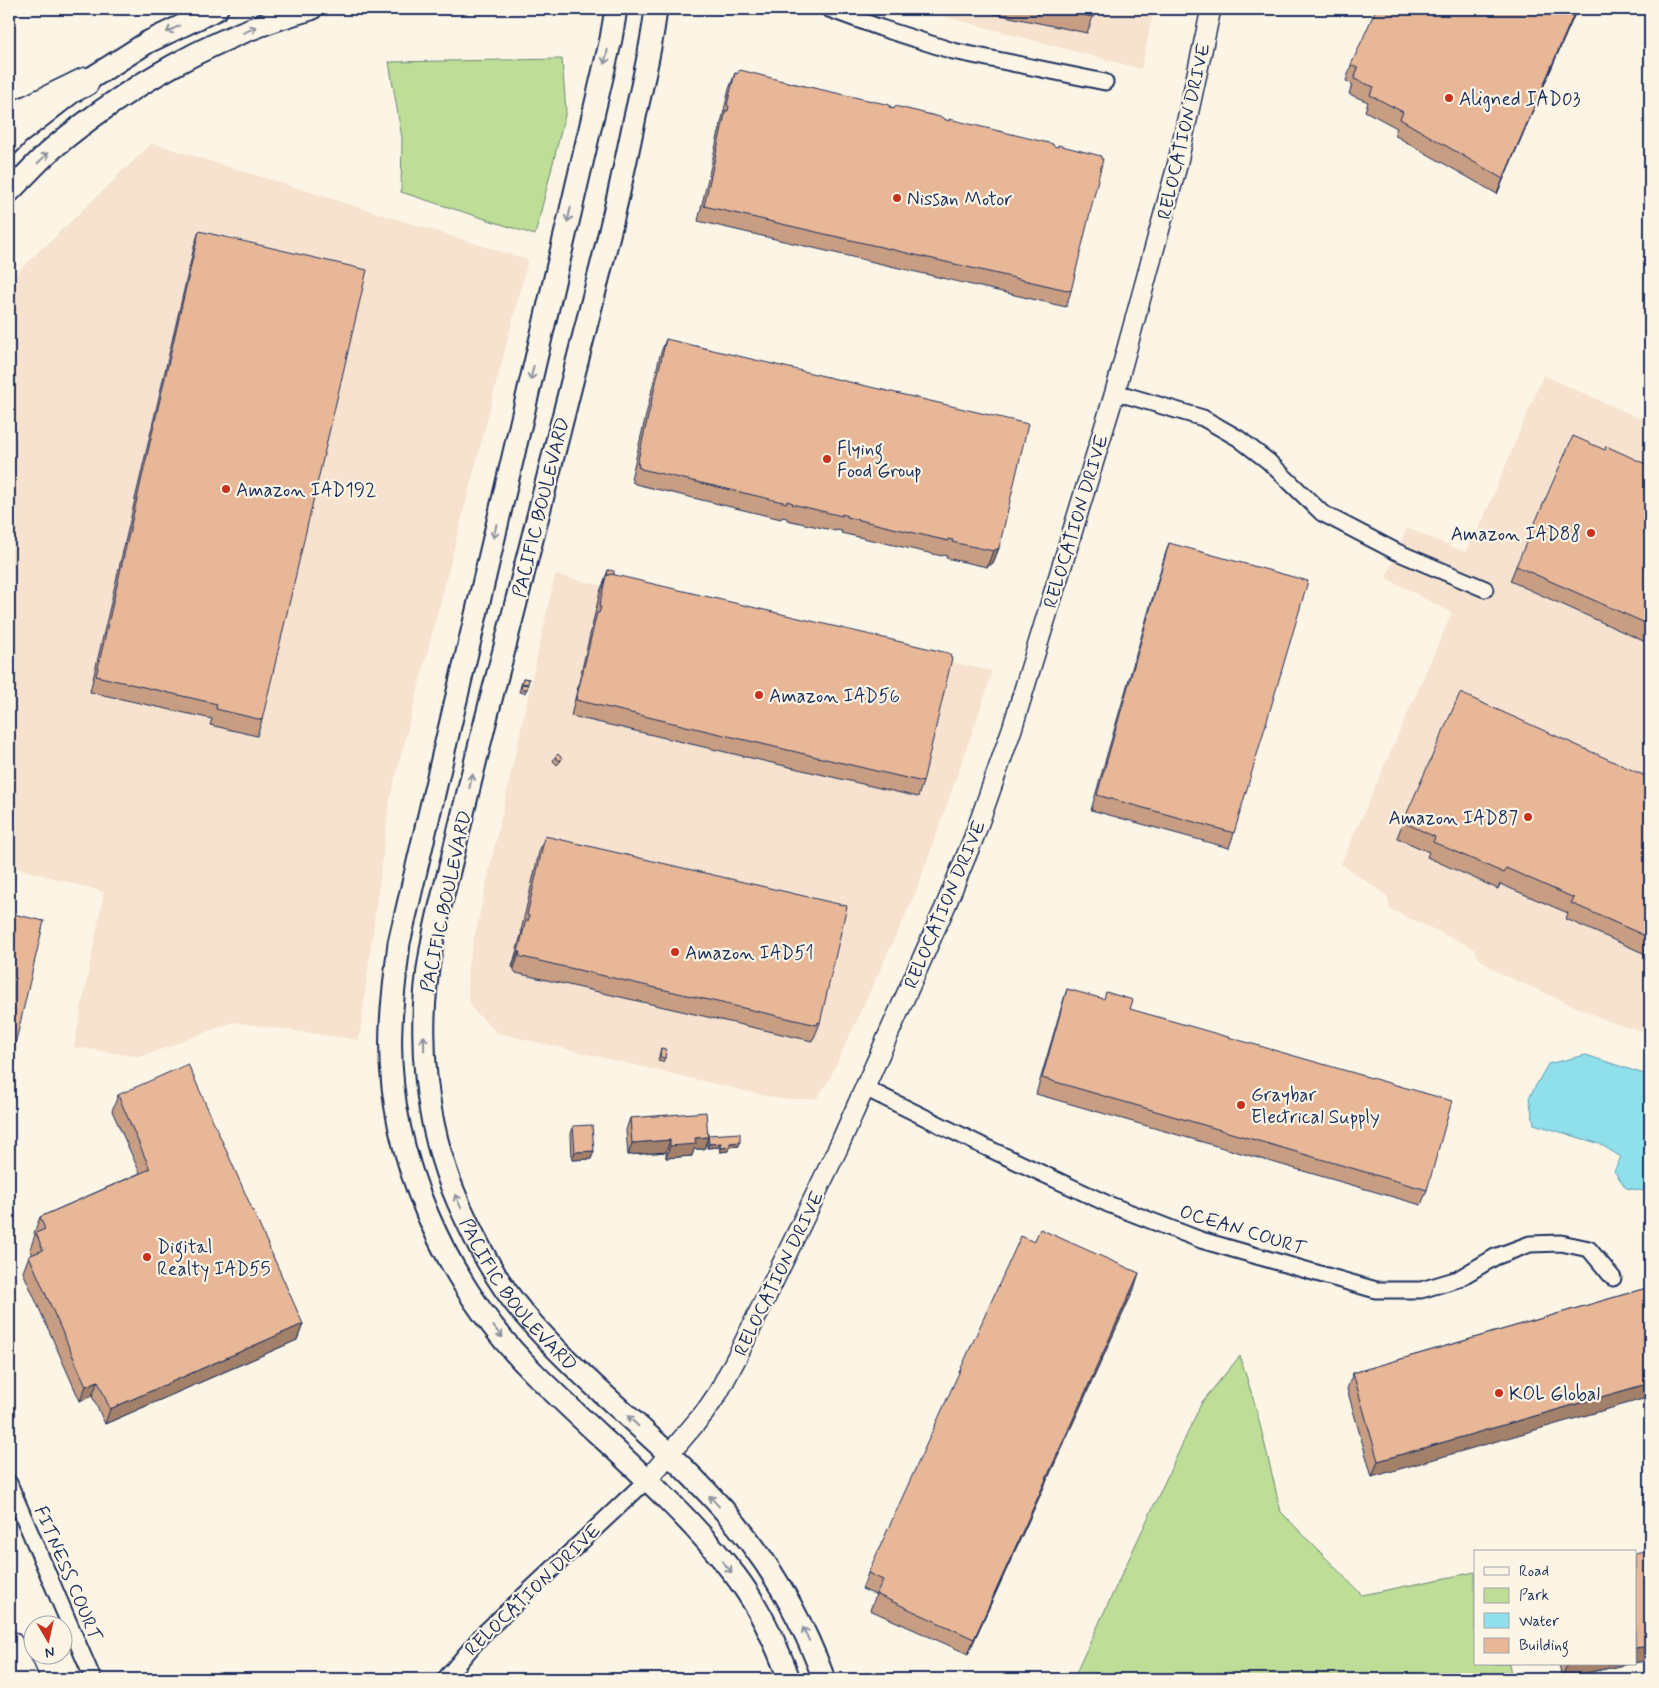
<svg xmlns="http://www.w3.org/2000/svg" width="1659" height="1688" font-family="Mynerve,sans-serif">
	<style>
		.built { fill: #f6e2ce }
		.green { fill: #bedd96; stroke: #6c867a }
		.water { fill: #90e0eb; stroke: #6199b3 }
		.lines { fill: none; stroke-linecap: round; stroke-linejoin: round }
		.minor-casing { stroke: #1b2f5e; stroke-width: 19 }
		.tertiary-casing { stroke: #1b2f5e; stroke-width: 22 }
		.secondary-casing { stroke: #1b2f5e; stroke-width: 25 }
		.motorway-casing { stroke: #1b2f5e; stroke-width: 31 }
		.minor { stroke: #fcf5e5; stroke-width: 15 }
		.tertiary { stroke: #fcf5e5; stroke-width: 19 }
		.secondary { stroke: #fcf5e5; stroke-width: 21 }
		.motorway { stroke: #fcf5e5; stroke-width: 28 }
		.wall { fill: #c79d83; stroke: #1b2f5e }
		.shaded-wall { fill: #a2806a; stroke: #1b2f5e }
		.building { fill: #e7b798; stroke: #1b2f5e }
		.oneway { stroke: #8c92a2 }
		.poi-dot { fill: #c8321e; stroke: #fcf5e5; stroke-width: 2 }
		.labels { text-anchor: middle; stroke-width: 4.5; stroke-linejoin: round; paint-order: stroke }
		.poi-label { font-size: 19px; fill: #1b2f5e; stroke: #fcf5e5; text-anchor: start }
		.street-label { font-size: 19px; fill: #1b2f5e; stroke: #fcf5e5 }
	</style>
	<rect width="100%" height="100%" fill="#fcf5e5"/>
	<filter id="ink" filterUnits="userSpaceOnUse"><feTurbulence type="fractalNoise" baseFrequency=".02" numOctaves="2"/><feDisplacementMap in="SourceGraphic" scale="10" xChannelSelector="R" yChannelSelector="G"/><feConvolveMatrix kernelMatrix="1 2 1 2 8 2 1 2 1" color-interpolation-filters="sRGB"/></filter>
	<g filter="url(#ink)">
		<g class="built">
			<path d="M916,9H1154L1141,69Z"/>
			<path d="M152,143L528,260L390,798L359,1040L233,1022L141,1057L74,1047L104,892L9,866V293L16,274Z"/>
			<path d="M1543,375L1650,423V1034L1613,1023L1499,973L1478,958L1476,951L1471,947L1390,909L1387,896L1341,864L1452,613L1386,578L1397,552L1407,528L1465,552L1475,536L1483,520Z"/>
			<path d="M555,575L992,671L983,702L916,892L829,1080L816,1099H780L498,1033L474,1011L468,997L467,971Z"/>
		</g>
		<g class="green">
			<path d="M562,59L566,111L535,235L401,192L402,138L389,62Z"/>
			<path d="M1240,1356L1256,1408L1281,1512L1362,1595L1475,1572V1664H1509L1512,1679H1073L1202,1402Z"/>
		</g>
		<path class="water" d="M1586,1055L1650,1076V1192L1626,1188L1614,1171L1621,1157L1600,1144L1534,1124L1529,1098L1548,1064Z"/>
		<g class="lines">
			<defs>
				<g id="minor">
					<path d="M829,9L881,28L953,51L1105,82"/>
					<path d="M1115,392L1203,418L1238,438L1268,461L1322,513L1397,552L1485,589"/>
					<path d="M865,1088L983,1146L1108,1204L1201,1240L1376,1290H1421L1458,1279L1495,1257L1530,1244L1561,1243L1589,1249L1613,1278"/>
					<path d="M9,1483L93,1679"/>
					<path d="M445,1679L482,1635L648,1479"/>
				</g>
				<path id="tertiary" d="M648,1479L705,1412L718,1393L737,1357L838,1148L946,905L974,837L1012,729L1115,392L1177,166L1211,9"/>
				<g id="secondary">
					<path d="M616,9L611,39L399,943C396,971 392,999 391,1026C385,1152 446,1285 534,1373C601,1440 676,1499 735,1575C758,1605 776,1643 789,1679"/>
					<path id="s1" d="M656,9C652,45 643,82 635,117C624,171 612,225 598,279C567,404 535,529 503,654C486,716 471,779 456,842C448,878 437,913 431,950C416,1033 424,1124 458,1202C476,1242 495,1280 523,1313C593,1395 685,1456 750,1542C782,1584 806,1630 824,1679"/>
					<path d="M9,144L17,135L85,82L115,63L148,42L217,9"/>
					<path d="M9,192C23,178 37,162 52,149C127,86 216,35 311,9"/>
				</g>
				<g id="motorway">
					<path d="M9,119L85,82"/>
					<path d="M9,1645L24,1679"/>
				</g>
			</defs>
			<use href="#minor" class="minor-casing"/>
			<use href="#tertiary" class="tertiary-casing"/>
			<use href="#secondary" class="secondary-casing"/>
			<use href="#motorway" class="motorway-casing"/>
			<use href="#minor" class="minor"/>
			<use href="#tertiary" class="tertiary"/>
			<use href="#secondary" class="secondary"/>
			<use href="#motorway" class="motorway"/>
		</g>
		<g class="wall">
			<path d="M971,9H1095L1093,17L1087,33Z"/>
			<path d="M1577,9L1497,194L1394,135L1397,128L1365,111L1368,102L1349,94L1352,84L1346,81L1351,65Z"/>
			<path d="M735,73L787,82L1053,146L1071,291L1066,307L698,221L729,89Z"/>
			<path d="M199,231L262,720L257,736L210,725L212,719L90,692L194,247Z"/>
			<path d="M666,339L999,548L993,563L987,567L946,558L947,556L943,555L942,556L841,533L842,531L836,530V531L787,520V518L782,517L781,519L635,484V483L632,482L633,480L631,479L660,355Z"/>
			<path d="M1605,450L1650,466V644L1510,581L1516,566Z"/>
			<path d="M1169,543L1234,833L1229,848L1091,810L1164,558Z"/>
			<path d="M608,570L614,575L923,782L918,797L571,716L600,592Z"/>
			<path d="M523,678L529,679L525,693L519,692Z"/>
			<path d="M555,757L562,758L560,762L557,765L553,761Z"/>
			<path d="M1650,778V956L1566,919L1568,913L1500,884L1498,889L1427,857L1429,852L1397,838L1403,822Z"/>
			<path d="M545,836L820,1023L814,1038H813L812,1041L516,973L514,970V968L512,967L522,931H521L539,852Z"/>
			<path d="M9,913L15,1045L9,1061Z"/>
			<path d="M1067,989L1130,1009L1427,1190L1421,1205L1036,1094L1062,1005Z"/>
			<path d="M661,1048L665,1058L663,1062L658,1061Z"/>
			<path d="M118,1095L303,1324L297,1340L105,1424L92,1396L80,1401L23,1272L29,1256L33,1255L30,1249L35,1235L34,1233L40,1217L140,1173L112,1111Z"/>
			<path d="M630,1118L708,1136L739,1146H730L729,1151L720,1152L719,1147L707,1148V1141L704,1149H694L692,1156L666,1158V1152L628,1155L626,1130Z"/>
			<path d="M573,1126L594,1151L591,1159L572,1160L571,1134Z"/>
			<path d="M1650,1287L1372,1477L1347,1389L1353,1373Z"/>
			<path d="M1134,1289L968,1654L870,1610L876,1595L862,1589L868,1573Z"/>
			<path d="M1559,1664H1629L1562,1678Z"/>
		</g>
		<g class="shaded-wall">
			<path d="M1576,9H1577L1497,194L1503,179Z"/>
			<path d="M999,548L993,563L987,567L993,551Z"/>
			<path d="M518,952H520L514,968L512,967Z"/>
			<path d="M708,1137L704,1149H694L692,1156L666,1158L670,1146L695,1138Z"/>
			<path d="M670,1140L666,1152L628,1155L632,1143Z"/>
			<path d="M740,1142L739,1146L729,1147L730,1143Z"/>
			<path d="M721,1143L719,1147L707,1148L709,1144Z"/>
			<path d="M730,1147L729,1151L720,1152L721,1148Z"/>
			<path d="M594,1151L591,1159L572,1160L575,1152Z"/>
			<path d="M1139,1273L1134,1289L968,1654L974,1639Z"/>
			<path d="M303,1324L297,1340L105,1424L110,1409Z"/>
			<path d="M98,1381L92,1396L80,1401L86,1386Z"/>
			<path d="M1650,1383V1397L1372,1477L1378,1461Z"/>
			<path d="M1650,1646V1660L1635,1663V1648Z"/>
			<path d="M1567,1664H1629L1562,1678Z"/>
		</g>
		<g class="building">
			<path d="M1052,9H1095L1093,17Z"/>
			<path d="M1376,9H1576L1503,179L1400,119L1403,112L1370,95L1374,87L1354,79L1358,68L1351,65Z"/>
			<path d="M740,70L787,82L890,105L889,107L894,109L895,106L944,118V119L949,121V119L1053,144V146L1058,147V145L1101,156V159H1103L1071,291L704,206L726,110L728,111L729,106L727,105L735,73L737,74Z"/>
			<path d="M199,231L367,270L262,720L216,709L217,704L96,676Z"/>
			<path d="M666,339L1028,424L999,548L993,551L952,542L953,540L948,539V541L847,517L848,516L842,514V516L792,504L793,503L787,501V503L641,469V468L638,467L639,464H637Z"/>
			<path d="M1573,436L1605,450L1606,446L1650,466V625L1516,566Z"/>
			<path d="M1169,543L1308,581L1234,833L1097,795Z"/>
			<path d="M608,570L614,571V575L611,574L607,576Z"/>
			<path d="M611,574L948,653L951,655L950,657L952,658L923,782L576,700L597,613H599L601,607H599L606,576Z"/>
			<path d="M523,678L529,679L528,684L522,683Z"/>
			<path d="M522,684L528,685L527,690L521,688Z"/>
			<path d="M1460,693L1650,778V938L1571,903L1574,898L1506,868L1504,873L1433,842L1435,837L1403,822Z"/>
			<path d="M558,754L562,758L559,761L555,757Z"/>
			<path d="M545,836L847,906L820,1023L818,1022L817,1025L522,957L519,955L520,952H518L526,920L528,921L529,916L527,915Z"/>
			<path d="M9,913L44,921L15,1045L9,1044Z"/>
			<path d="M1067,989L1104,999L1106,992L1133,1000L1130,1009L1452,1101L1427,1190L1042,1078Z"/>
			<path d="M661,1048L666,1049L665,1058L660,1057Z"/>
			<path d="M188,1064L303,1324L110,1409L98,1381L86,1386L29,1256L43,1250L36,1233L45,1229L40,1217L150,1169L118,1095Z"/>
			<path d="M706,1112L708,1137L695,1138L696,1144L670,1146V1140L632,1143L630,1118Z"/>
			<path d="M592,1125L594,1151L575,1152L573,1126Z"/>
			<path d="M740,1133V1142L730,1143V1147L721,1148V1143L709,1144L708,1135Z"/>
			<path d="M1040,1229L1139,1273L974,1639L876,1594L883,1580L868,1573L1021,1236L1034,1242Z"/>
			<path d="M1650,1287V1383L1378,1461L1353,1373Z"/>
			<path d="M1650,1550V1646L1635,1648V1553Z"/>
		</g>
		<defs><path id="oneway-shaft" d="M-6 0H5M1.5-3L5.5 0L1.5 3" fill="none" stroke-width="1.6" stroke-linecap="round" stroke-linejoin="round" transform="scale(1.25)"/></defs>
		<g class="oneway">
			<use href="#oneway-shaft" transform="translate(173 29) rotate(153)"/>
			<use href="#oneway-shaft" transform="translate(250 30) rotate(-23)"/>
			<use href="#oneway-shaft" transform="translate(606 57) rotate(103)"/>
			<use href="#oneway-shaft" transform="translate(43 158) rotate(-45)"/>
			<use href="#oneway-shaft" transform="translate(569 215) rotate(103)"/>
			<use href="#oneway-shaft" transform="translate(532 373) rotate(103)"/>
			<use href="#oneway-shaft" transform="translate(495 531) rotate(103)"/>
			<use href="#oneway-shaft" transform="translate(471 781) rotate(-77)"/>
			<use href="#oneway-shaft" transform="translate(424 1043) rotate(-91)"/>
			<use href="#oneway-shaft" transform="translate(458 1201) rotate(-114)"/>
			<use href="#oneway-shaft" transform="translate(498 1332) rotate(51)"/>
			<use href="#oneway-shaft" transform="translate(633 1421) rotate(-136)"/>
			<use href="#oneway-shaft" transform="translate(714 1501) rotate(-132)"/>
			<use href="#oneway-shaft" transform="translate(727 1567) rotate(49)"/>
			<use href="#oneway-shaft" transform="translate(806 1634) rotate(-115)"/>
		</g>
	</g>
	<g class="poi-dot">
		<circle cx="1449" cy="98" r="5"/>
		<circle cx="897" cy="198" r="5"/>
		<circle cx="827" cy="459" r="5"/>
		<circle cx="226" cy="489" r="5"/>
		<circle cx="1591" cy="533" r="5"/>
		<circle cx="759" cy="695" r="5"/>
		<circle cx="1528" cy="817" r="5"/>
		<circle cx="675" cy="952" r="5"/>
		<circle cx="1241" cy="1105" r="5"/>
		<circle cx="147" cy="1257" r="5"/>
		<circle cx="1499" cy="1393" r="5"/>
	</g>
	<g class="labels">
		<g class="poi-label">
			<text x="1459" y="105">Aligned IAD03</text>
			<text x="907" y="205">Nissan Motor</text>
			<text x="837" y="455">Flying<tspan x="837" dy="22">Food Group</tspan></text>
			<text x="236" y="496">Amazon IAD192</text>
			<text x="1581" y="540" text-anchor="end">Amazon IAD88</text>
			<text x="769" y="702">Amazon IAD56</text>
			<text x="1518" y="824" text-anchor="end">Amazon IAD87</text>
			<text x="685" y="959">Amazon IAD51</text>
			<text x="1251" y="1101">Graybar<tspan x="1251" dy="22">Electrical Supply</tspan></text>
			<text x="157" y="1253">Digital<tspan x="157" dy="22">Realty IAD55</tspan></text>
			<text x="1509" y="1400">KOL Global</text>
		</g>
		<g class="street-label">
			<text transform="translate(1183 131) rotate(-77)" y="7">RELOCATION DRIVE</text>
			<text transform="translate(540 507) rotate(-76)" y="7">PACIFIC BOULEVARD</text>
			<text transform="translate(1075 521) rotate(-73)" y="7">RELOCATION DRIVE</text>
			<text transform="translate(445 901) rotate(-78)" y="7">PACIFIC BOULEVARD</text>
			<text transform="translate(944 904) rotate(-67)" y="7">RELOCATION DRIVE</text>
			<text transform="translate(1243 1229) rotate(17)" y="7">OCEAN COURT</text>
			<text transform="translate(778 1273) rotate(-64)" y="7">RELOCATION DRIVE</text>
			<text dy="7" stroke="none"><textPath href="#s1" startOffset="1336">PACIFIC BOULEVARD</textPath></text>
			<text transform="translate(69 1573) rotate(67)" y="7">FITNESS COURT</text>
			<text transform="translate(532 1589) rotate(-44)" y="7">RELOCATION DRIVE</text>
		</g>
	</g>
	<rect width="1659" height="1688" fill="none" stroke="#fcf5e5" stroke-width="30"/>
	<rect x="15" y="15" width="1629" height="1658" fill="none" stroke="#1b2f5e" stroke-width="2" filter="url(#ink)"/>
	<rect x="1474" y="1550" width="162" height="115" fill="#fcf5e5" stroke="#a2a6af"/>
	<rect x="1484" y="1567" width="25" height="8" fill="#fcf5e5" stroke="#a2a6af"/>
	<text x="1519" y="1576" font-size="15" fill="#1b2f5e">Road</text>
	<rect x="1484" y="1588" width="25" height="15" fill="#bedd96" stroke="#a2a6af"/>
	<text x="1519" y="1600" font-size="15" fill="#1b2f5e">Park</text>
	<rect x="1484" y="1613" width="25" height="15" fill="#90e0eb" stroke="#a2a6af"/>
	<text x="1519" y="1626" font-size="15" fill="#1b2f5e">Water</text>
	<rect x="1484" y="1638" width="25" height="15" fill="#e7b798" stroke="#a2a6af"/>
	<text x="1519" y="1650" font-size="15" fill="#1b2f5e">Building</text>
	<g transform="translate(48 1640) rotate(171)"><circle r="24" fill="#fcf5e5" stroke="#a2a6af"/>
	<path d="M0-4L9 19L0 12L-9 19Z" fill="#c8321e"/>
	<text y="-8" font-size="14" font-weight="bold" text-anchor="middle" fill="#1b2f5e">N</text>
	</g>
</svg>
